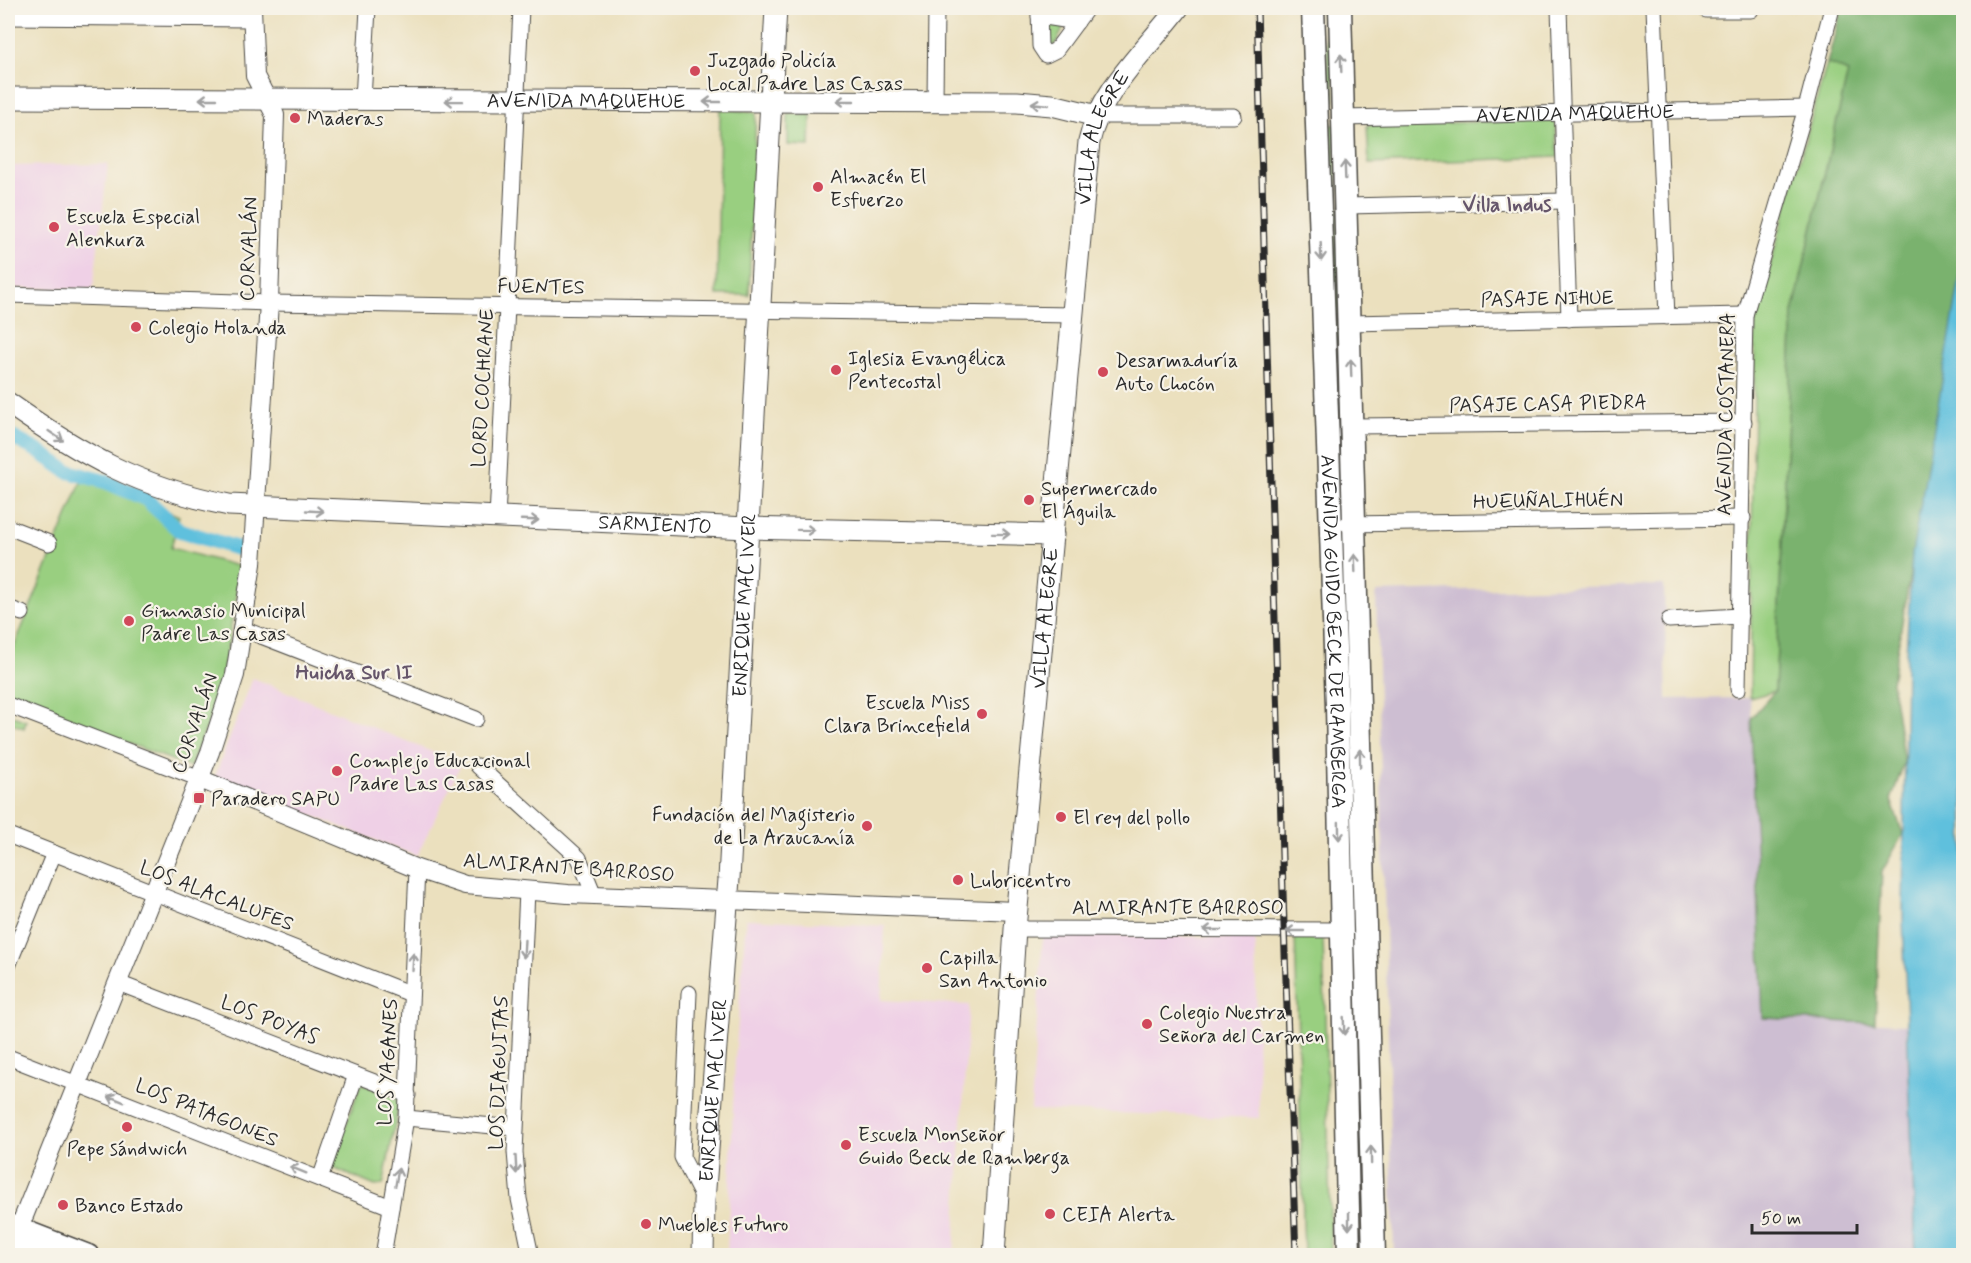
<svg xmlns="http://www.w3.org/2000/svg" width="1971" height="1263" font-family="Mynerve,sans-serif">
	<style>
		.built { fill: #efd0e6 }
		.industrial { fill: #cdbed2 }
		.green { fill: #99cf80; stroke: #627d56; stroke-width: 1.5 }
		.forest { fill: #7ab26e; stroke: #526e4c; stroke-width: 1.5 }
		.water { fill: #5fc0dd; stroke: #457684; stroke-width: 1.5 }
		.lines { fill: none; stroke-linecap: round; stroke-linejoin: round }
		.canal { stroke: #5fc0dd; stroke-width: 15 }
		.minor-casing { stroke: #484641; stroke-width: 17 }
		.tertiary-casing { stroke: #484641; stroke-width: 20 }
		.secondary-casing { stroke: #484641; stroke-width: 23 }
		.primary-casing { stroke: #484641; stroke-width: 25 }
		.minor { stroke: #fff; stroke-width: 15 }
		.tertiary { stroke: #fff; stroke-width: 18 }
		.secondary { stroke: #fff; stroke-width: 21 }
		.primary { stroke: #fff; stroke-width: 22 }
		.rail-casing { stroke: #2b2b2b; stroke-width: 7 }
		.rail { stroke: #f7f3e8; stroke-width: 4.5; stroke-dasharray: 14; stroke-linecap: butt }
		.oneway { stroke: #a0a0a0 }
		.poi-dot { fill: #d1495b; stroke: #f7f3e8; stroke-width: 2 }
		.labels { text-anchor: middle; stroke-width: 4.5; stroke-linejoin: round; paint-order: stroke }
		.poi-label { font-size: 20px; fill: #2b2b2b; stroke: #f7f3e8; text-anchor: start }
		.street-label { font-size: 20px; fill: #2b2b2b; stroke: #f7f3e8 }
		.neighbourhood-label { font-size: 21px; font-weight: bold; fill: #66566b; stroke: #f7f3e8 }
	</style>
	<rect width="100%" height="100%" fill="#f7f3e8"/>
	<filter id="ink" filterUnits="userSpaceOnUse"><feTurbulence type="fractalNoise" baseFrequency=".0167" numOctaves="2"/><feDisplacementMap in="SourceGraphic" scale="12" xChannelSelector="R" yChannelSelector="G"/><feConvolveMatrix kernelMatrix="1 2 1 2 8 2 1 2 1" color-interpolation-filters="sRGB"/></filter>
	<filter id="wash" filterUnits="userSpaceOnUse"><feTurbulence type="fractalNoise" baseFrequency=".008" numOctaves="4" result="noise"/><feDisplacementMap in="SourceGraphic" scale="24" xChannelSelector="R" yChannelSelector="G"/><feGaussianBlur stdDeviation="1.35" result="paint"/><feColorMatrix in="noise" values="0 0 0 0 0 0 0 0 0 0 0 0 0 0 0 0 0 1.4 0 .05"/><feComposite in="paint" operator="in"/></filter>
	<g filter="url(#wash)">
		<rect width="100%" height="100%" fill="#ebe0be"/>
		<g class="built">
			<path d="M108,164L93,289L8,288V166Z"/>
			<path d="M253,678L461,764L417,856L214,778Z"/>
			<path d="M746,919L885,926L881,1000L969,1005L954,1255H727L735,1061Z"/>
			<path d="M1043,934L1255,938L1259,1118L1031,1110Z"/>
		</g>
		<path class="industrial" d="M1664,585L1667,699L1750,698L1763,1018L1906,1024L1916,1255H1394L1376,592Z"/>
		<g class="green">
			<path d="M1321,8H1331L1334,101H1330L1326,36Z"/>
			<path d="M1048,25H1061L1063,29L1055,45L1048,47L1046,42Z"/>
			<path d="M1827,63L1848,72L1793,313L1775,691L1750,698L1755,319Z"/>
			<path d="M720,109L756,112L749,295H717Z"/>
			<path d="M788,114L811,115L810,146L788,145Z"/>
			<path d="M1555,120L1558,157L1369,164L1367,125Z"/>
			<path d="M1330,125H1335L1343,350L1332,351L1326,194L1331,172Z"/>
			<path d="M84,475L179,516L171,548L241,567L223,673L208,723L190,767L8,697V662Z"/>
			<path d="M8,714L26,721L24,728L8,722Z"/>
			<path d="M1295,934H1323L1331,1255H1304Z"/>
			<path d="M361,1083L397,1099L399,1104L383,1185L375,1186L331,1167Z"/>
		</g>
		<path class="forest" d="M1842,8H1963V261L1892,682L1904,763L1891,800L1903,834L1882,872L1875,1023L1763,1018L1751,718L1775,691L1793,313L1848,72L1827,63Z"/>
		<path class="water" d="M1963,261L1964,1255L1916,1256L1903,918L1906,654L1912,554Z"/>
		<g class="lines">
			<path class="canal" d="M8,435L38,451L67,471L107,482L146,499L179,530L239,549"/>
		</g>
	</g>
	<g filter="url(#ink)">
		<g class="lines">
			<defs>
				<g id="minor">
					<path d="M1039,8L1040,46L1046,55L1056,50L1087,8"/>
					<path d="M1559,8L1569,319"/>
					<path d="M1654,8L1667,317"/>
					<path d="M1706,8V10H1751V8"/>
					<path d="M1039,16L1077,22"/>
					<path d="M8,17L252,19"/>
					<path d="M363,100L368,8"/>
					<path d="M935,101L936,8"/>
					<path d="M1097,116H1234"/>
					<path id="s1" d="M1343,118L1806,108"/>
					<path d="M1347,206L1565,201"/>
					<path d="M8,295L269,303L1074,315"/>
					<path d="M1349,323L1745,315"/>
					<path d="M1353,426L1744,422"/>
					<path d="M497,519L521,8"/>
					<path d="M1347,524L1743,518"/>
					<path d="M8,527L49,543"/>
					<path d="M8,608L22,613"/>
					<path d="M1669,620L1740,616"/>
					<path d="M243,629L476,719"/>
					<path d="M1738,689L1745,315L1806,108L1832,8"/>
					<path d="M8,705L200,779"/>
					<path d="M478,766L579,858L594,895"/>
					<path d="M8,835L411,994"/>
					<path d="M527,891L515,1152L519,1199L531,1256"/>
					<path d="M1015,929L1341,930"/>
					<path d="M8,966L54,853"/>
					<path d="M118,983L408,1095"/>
					<path d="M689,993L682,1157L703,1198"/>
					<path d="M8,1057L391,1207"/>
					<path d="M406,1118L515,1128"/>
					<path d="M320,1179L356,1075"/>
					<path d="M383,1256L406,1118L417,869"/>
				</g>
				<g id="tertiary">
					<path d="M200,779L417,869L465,885L568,894L1017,911"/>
					<path d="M14,1241L210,752L235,675L252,564L269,303L275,115L255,76L252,8"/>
				</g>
				<g id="secondary">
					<path id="s2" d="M8,98L1017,102L1052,105L1097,116"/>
					<path id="s3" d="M8,403C82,455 138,487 229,505L748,528L1053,535"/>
					<path id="s4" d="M703,1256L704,1201L729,879L776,8"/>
					<path id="s5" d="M994,1256L1015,929L1089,142C1100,90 1147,49 1178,8"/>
				</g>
				<g id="primary">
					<path id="s6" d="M1313,8L1337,707L1349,1256"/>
					<path d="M1340,8L1374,1256"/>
					<path d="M8,1225L88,1256"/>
					<path d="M8,1243L39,1256"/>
				</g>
			</defs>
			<use href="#minor" class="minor-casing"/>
			<use href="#tertiary" class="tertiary-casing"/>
			<use href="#secondary" class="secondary-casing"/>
			<use href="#primary" class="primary-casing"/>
			<use href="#minor" class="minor"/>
			<use href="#tertiary" class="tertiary"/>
			<use href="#secondary" class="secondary"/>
			<use href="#primary" class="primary"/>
			<defs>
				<path id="rail" d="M1257,8L1284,925L1296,1256"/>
			</defs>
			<use href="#rail" class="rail-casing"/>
			<use href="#rail" class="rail"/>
		</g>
		<defs><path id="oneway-shaft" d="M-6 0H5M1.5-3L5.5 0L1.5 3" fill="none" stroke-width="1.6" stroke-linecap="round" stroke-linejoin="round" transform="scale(1.5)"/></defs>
		<g class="oneway">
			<use href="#oneway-shaft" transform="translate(1341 63) rotate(-92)"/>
			<use href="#oneway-shaft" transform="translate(208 99) rotate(-180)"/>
			<use href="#oneway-shaft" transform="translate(454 101) rotate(-179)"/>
			<use href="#oneway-shaft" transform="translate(845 101) rotate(180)"/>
			<use href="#oneway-shaft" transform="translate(712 102) rotate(180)"/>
			<use href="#oneway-shaft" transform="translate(1040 104) rotate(-174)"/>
			<use href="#oneway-shaft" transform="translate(1345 170) rotate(-92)"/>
			<use href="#oneway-shaft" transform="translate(1321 252) rotate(88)"/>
			<use href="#oneway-shaft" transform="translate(1351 368) rotate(-92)"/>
			<use href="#oneway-shaft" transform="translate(56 436) rotate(34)"/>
			<use href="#oneway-shaft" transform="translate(315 511) rotate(3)"/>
			<use href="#oneway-shaft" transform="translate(530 520) rotate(2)"/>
			<use href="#oneway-shaft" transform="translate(806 530) rotate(1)"/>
			<use href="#oneway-shaft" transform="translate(1001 534) rotate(1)"/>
			<use href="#oneway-shaft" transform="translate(1355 563) rotate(-92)"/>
			<use href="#oneway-shaft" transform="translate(1360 758) rotate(-91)"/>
			<use href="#oneway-shaft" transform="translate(1339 831) rotate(89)"/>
			<use href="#oneway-shaft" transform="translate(1212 930) rotate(-180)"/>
			<use href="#oneway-shaft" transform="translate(1295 931) rotate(-180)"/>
			<use href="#oneway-shaft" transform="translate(524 949) rotate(93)"/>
			<use href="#oneway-shaft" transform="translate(413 962) rotate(-87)"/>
			<use href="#oneway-shaft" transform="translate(1344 1026) rotate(88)"/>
			<use href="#oneway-shaft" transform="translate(116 1099) rotate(-158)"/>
			<use href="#oneway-shaft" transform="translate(1371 1155) rotate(-91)"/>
			<use href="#oneway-shaft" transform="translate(516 1165) rotate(87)"/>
			<use href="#oneway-shaft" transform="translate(298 1170) rotate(-158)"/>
			<use href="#oneway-shaft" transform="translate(397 1177) rotate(-80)"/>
			<use href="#oneway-shaft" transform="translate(1349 1221) rotate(90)"/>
		</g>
	</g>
	<g class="poi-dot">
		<circle cx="695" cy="71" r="6"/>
		<circle cx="295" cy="118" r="6"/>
		<circle cx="818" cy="187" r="6"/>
		<circle cx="54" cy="227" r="6"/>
		<circle cx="136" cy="327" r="6"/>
		<circle cx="836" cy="370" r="6"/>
		<circle cx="1103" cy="372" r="6"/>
		<circle cx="1029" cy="500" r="6"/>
		<circle cx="129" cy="621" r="6"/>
		<circle cx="982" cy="714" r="6"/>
		<circle cx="337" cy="771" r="6"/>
		<rect x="193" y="792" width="12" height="12" rx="3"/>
		<circle cx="1061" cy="817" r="6"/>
		<circle cx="867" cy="826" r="6"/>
		<circle cx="958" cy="880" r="6"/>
		<circle cx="927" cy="968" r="6"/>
		<circle cx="1147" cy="1024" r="6"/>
		<circle cx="127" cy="1127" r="6"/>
		<circle cx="846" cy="1145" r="6"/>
		<circle cx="63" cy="1205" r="6"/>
		<circle cx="1050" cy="1214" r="6"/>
		<circle cx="646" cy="1224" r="6"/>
	</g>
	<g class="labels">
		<g class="poi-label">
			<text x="707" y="67">Juzgado Policía<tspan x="707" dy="23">Local Padre Las Casas</tspan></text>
			<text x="307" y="125">Maderas</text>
			<text x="830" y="183">Almacén El<tspan x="830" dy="23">Esfuerzo</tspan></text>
			<text x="66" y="223">Escuela Especial<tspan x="66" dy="23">Alenkura</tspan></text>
			<text x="148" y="334">Colegio Holanda</text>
			<text x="848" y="365">Iglesia Evangélica<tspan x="848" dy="23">Pentecostal</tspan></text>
			<text x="1115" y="367">Desarmaduría<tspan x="1115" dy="23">Auto Chocón</tspan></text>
			<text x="1041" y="495">Supermercado<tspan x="1041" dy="23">El Águila</tspan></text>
			<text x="141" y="617">Gimnasio Municipal<tspan x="141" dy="23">Padre Las Casas</tspan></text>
			<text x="970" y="709" text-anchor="end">Escuela Miss<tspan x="970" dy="23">Clara Brincefield</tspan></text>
			<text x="349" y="767">Complejo Educacional<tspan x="349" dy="23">Padre Las Casas</tspan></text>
			<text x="211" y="805">Paradero SAPU</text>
			<text x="855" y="821" text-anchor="end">Fundación del Magisterio<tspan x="855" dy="23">de La Araucanía</tspan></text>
			<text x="1073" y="824">El rey del pollo</text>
			<text x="970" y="887">Lubricentro</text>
			<text x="939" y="964">Capilla<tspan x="939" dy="23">San Antonio</tspan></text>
			<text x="1159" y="1019">Colegio Nuestra<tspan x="1159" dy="23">Señora del Carmen</tspan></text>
			<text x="858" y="1141">Escuela Monseñor<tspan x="858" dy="23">Guido Beck de Ramberga</tspan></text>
			<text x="127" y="1155" text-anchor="middle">Pepe sándwich</text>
			<text x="75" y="1212">Banco Estado</text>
			<text x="1062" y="1221">CEIA Alerta</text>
			<text x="658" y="1231">Muebles Futuro</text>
		</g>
		<g class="street-label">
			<text dy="7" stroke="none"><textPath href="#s2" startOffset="578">AVENIDA MAQUEHUE</textPath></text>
			<text dy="7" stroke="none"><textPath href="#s1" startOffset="232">AVENIDA MAQUEHUE</textPath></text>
			<text dy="7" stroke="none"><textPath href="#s5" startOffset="1126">VILLA ALEGRE</textPath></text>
			<text transform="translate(248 249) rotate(-88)" y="7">CORVALÁN</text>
			<text transform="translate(541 286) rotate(1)" y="7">FUENTES</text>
			<text transform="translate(1547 298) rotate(-1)" y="7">PASAJE NIHUE</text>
			<text transform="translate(482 388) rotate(-87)" y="7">LORD COCHRANE</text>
			<text transform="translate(1548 403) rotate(-1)" y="7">PASAJE CASA PIEDRA</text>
			<text transform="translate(1725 414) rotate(-89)" y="7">AVENIDA COSTANERA</text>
			<text transform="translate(1548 500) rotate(-1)" y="7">HUEUÑALIHUÉN</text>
			<text dy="7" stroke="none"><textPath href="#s3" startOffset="672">SARMIENTO</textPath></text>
			<text dy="7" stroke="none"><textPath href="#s4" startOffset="652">ENRIQUE MAC IVER</textPath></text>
			<text dy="7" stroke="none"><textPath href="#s5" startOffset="640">VILLA ALEGRE</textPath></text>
			<text dy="7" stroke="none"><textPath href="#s6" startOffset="624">AVENIDA GUIDO BECK DE RAMBERGA</textPath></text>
			<text transform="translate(194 723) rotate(-71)" y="7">CORVALÁN</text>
			<text transform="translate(569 867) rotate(4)" y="7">ALMIRANTE BARROSO</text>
			<text transform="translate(217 895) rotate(21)" y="7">LOS ALACALUFES</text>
			<text x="1178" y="914">ALMIRANTE BARROSO</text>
			<text transform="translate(270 1019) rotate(21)" y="7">LOS POYAS</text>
			<text transform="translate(387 1062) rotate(-87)" y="7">LOS YAGANES</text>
			<text transform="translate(498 1073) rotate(-88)" y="7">LOS DIAGUITAS</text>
			<text dy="7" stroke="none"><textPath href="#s4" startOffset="166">ENRIQUE MAC IVER</textPath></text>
			<text transform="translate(207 1112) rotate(22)" y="7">LOS PATAGONES</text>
		</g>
		<g class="neighbourhood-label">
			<text x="1507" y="211">Villa Indus</text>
			<text x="354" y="679">Huicha Sur II</text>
		</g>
	</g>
	<rect width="1971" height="1263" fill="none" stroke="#f7f3e8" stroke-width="30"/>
	<path d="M1752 1224v9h105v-9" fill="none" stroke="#2b2b2b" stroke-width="3"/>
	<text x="1761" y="1224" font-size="18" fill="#2b2b2b" stroke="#f7f3e8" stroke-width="4.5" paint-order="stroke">50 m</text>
</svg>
